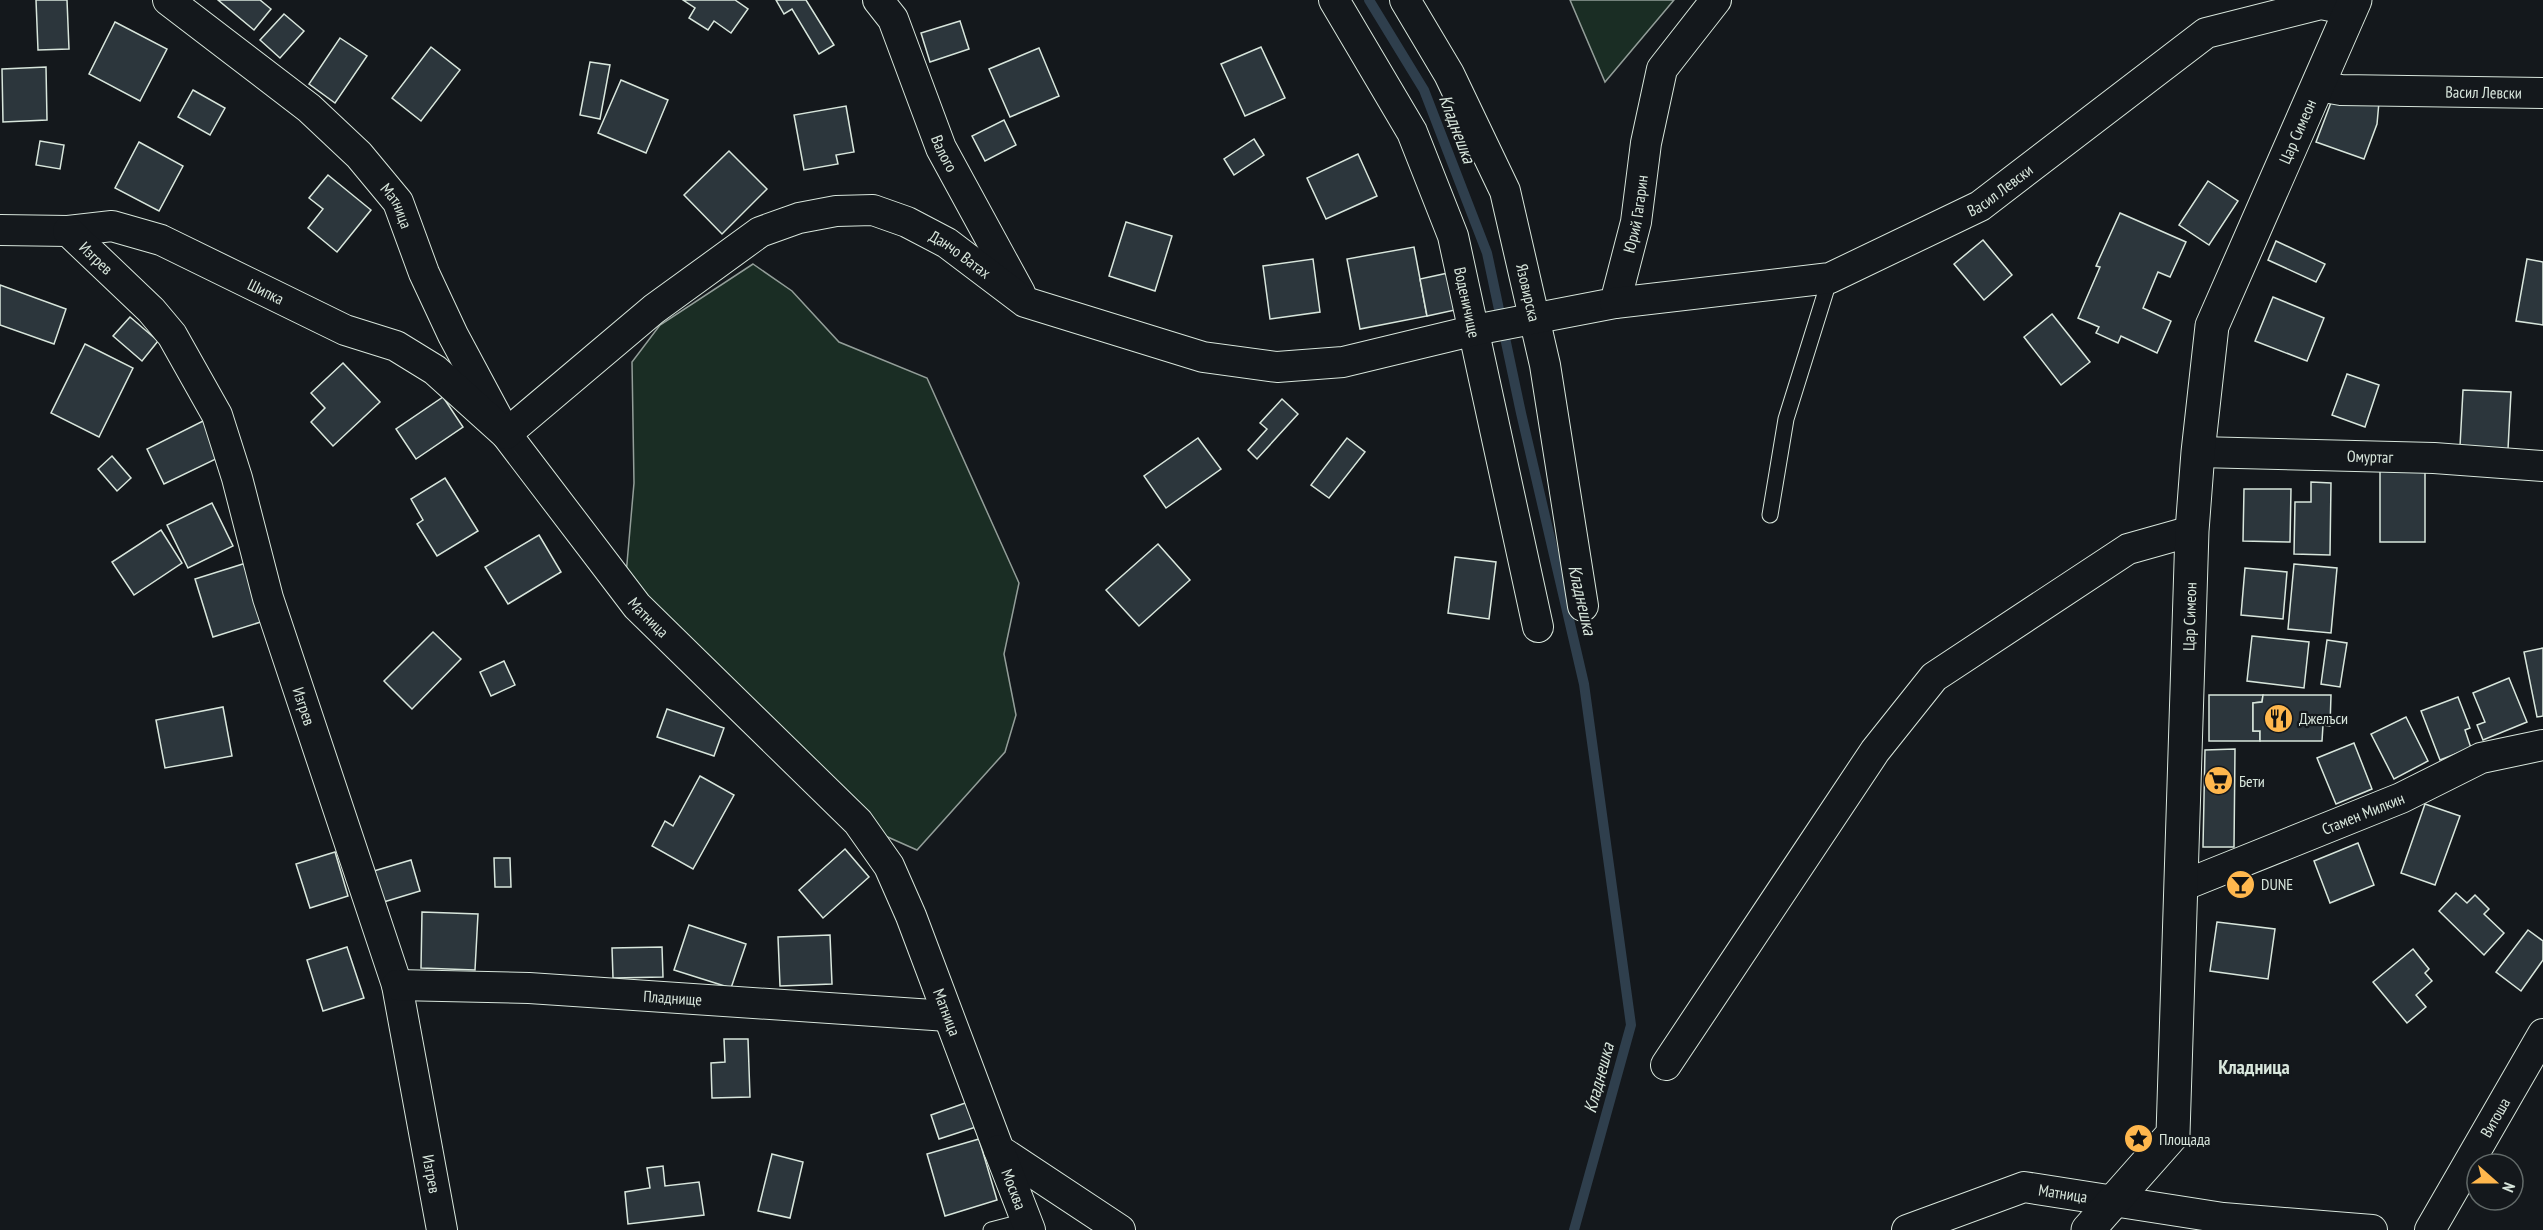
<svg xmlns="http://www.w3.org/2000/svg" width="2543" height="1230" font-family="'PT Sans Narrow',sans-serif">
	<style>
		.green { fill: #1a2d24; stroke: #939e99; stroke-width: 1.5 }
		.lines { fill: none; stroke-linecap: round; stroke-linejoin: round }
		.stream { stroke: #2f3f4d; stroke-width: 10 }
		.building { fill: #2c363c; stroke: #d8e6dc; stroke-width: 1.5 }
		.service-casing { stroke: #d8e6dc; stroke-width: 17 }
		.minor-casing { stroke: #d8e6dc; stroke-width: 32 }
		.tertiary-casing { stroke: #d8e6dc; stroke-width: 35 }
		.service { stroke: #14181c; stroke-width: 15 }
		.minor { stroke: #14181c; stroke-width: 30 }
		.tertiary { stroke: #14181c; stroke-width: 33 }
		.labels { text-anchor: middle; stroke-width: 4.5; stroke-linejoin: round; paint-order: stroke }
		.street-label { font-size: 16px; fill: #d8e6dc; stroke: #14181c }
		.poi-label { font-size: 16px; fill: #d8e6dc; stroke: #14181c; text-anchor: start }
		.water-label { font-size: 18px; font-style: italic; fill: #d8e6dc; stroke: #14181c }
		.quarter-label { font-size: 20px; font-weight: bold; fill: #d8e6dc; stroke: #14181c }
	</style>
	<rect width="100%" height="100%" fill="#14181c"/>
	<g class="green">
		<path d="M1570,0H1674L1605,82Z"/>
		<path d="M753,264L792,291L839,342L927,378L1019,583L1004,654L1016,715L1005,752L917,850L881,834L626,575L634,483L632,362L660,325Z"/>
	</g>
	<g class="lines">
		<path class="stream" d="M1369,0L1424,90L1487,253L1521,413L1584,684L1631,1025L1574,1230"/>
	</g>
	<g class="building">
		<path d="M36,0H67L69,49L38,50Z"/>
		<path d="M218,0H260L271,9L254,30Z"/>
		<path d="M683,0H735L748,9L731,33L714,21L708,30L689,18L695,8Z"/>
		<path d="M776,0H806L834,45L819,54L792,9L784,14Z"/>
		<path d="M284,14L304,31L280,58L260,40Z"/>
		<path d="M960,21L969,49L930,62L921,33Z"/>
		<path d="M115,22L167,49L140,101L89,74Z"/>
		<path d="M340,38L367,56L335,103L309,84Z"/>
		<path d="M431,47L460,70L421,121L392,98Z"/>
		<path d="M1261,47L1285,98L1245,116L1221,64Z"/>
		<path d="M1039,48L1059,96L1010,117L989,69Z"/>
		<path d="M590,62L610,65L600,119L580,115Z"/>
		<path d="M46,67L47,120L3,122L2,69Z"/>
		<path d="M621,80L668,100L646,153L598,133Z"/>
		<path d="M193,90L225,108L210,135L178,117Z"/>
		<path d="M2332,100L2379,102L2377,124L2364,159L2316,142Z"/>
		<path d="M846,106L854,152L836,155L838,164L804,170L794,115Z"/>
		<path d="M1004,120L1016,145L985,161L972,136Z"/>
		<path d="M1254,139L1264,155L1234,175L1224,159Z"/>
		<path d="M40,141L64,145L60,169L36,165Z"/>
		<path d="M139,142L183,166L159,211L115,188Z"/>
		<path d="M729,151L767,189L722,234L684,195Z"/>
		<path d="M1358,154L1377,196L1326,219L1307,178Z"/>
		<path d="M328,175L371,210L337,252L308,228L323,209L309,198Z"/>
		<path d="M2208,181L2238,201L2209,245L2179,225Z"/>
		<path d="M2120,213L2186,242L2170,277L2158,272L2143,308L2171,321L2157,353L2121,336L2118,343L2096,333L2099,327L2078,318L2100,267L2096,266Z"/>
		<path d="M1126,222L1172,236L1155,291L1109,276Z"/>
		<path d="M1983,240L2012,275L1984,300L1954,264Z"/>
		<path d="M2276,241L2325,264L2316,282L2268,260Z"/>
		<path d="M1414,247L1427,316L1360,329L1347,259Z"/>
		<path d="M1313,259L1320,312L1270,319L1263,266Z"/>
		<path d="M2527,259L2543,262V325L2516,321Z"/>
		<path d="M1448,273L1455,310L1427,316L1420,279Z"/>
		<path d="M0,285L66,309L54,344L0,325Z"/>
		<path d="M2273,297L2324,318L2307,361L2255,341Z"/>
		<path d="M2052,314L2090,362L2061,385L2024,337Z"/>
		<path d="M130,317L158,341L142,361L113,336Z"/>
		<path d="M85,344L133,368L99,437L51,413Z"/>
		<path d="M343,363L380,402L333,446L311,422L325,408L311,393Z"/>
		<path d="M2347,374L2379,385L2365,427L2332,415Z"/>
		<path d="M2463,390L2511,392L2508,449L2460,446Z"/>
		<path d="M443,397L463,427L416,459L396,429Z"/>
		<path d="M1282,399L1298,414L1257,459L1248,450L1267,429L1260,423Z"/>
		<path d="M203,421L220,457L164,484L147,449Z"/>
		<path d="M1198,438L1221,469L1166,508L1144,476Z"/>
		<path d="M1347,438L1365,452L1329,498L1311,485Z"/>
		<path d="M112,456L131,478L117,491L98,469Z"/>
		<path d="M2425,464V542H2380V465Z"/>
		<path d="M445,478L478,531L437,556L417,524L423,520L411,499Z"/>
		<path d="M2311,482L2331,483L2330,555L2294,554L2295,502H2311Z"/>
		<path d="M2244,489H2291L2290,542L2243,541Z"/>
		<path d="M212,503L233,546L188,568L167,525Z"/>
		<path d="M161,530L182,563L134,595L112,562Z"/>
		<path d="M539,535L561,572L508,604L485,567Z"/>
		<path d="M1158,544L1190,580L1139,626L1106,590Z"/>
		<path d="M1455,557L1496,562L1489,619L1448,613Z"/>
		<path d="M246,563L264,621L213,637L195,579Z"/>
		<path d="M2294,564L2337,568L2331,633L2288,629Z"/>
		<path d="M2245,568L2287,572L2283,619L2241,615Z"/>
		<path d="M433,632L461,659L412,709L384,681Z"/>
		<path d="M2252,636L2309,642L2304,688L2247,681Z"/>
		<path d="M2327,640L2347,643L2340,687L2321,684Z"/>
		<path d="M2543,648V716L2537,717L2524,652Z"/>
		<path d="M504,661L515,685L491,696L480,672Z"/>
		<path d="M2509,678L2527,722L2483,740L2477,725L2485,722L2473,693Z"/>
		<path d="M2209,695H2263L2262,702L2253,703V731H2260V741H2209Z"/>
		<path d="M2263,695H2331L2330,726L2323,725L2322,741H2260V731H2253V703L2262,702Z"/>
		<path d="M2458,697L2470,728L2465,730L2471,748L2440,760L2421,711Z"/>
		<path d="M223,707L232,756L165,768L156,720Z"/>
		<path d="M667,709L724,728L714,756L657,737Z"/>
		<path d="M2406,717L2428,761L2394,779L2371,734Z"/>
		<path d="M2354,743L2372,789L2336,804L2317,758Z"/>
		<path d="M2235,749L2234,847H2203L2205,750Z"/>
		<path d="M700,776L734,795L693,869L652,846L665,821L673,826Z"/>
		<path d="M2425,804L2460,816L2435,885L2401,873Z"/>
		<path d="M2358,843L2374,885L2330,903L2314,861Z"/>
		<path d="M845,849L869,877L823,918L799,890Z"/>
		<path d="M335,852L348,896L310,908L296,864Z"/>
		<path d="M494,858H510L511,887H495Z"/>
		<path d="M411,860L420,891L377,904L367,873Z"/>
		<path d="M2456,893L2467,903L2475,895L2489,909L2484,914L2504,933L2484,955L2439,911Z"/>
		<path d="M422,912L478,914L475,970L421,968Z"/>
		<path d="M2217,922L2275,929L2268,979L2210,971Z"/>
		<path d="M689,925L746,944L731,988L674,970Z"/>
		<path d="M2528,930L2543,941V960L2521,991L2496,972Z"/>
		<path d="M830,935L832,984L780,986L778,937Z"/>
		<path d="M347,947L364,998L323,1011L307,960Z"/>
		<path d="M662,947L663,977L613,978L612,948Z"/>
		<path d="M2413,949L2429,969L2425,973L2432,981L2416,995L2426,1007L2407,1023L2373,982Z"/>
		<path d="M724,1039H748L750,1097L712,1098L711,1063L725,1062Z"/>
		<path d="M971,1101L979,1126L939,1139L931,1115Z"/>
		<path d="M979,1139L997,1200L945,1216L927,1154Z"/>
		<path d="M772,1154L803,1162L790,1218L758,1211Z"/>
		<path d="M663,1166L665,1186L699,1182L704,1215L628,1224L625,1192L650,1188L647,1168Z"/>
	</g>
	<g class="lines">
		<defs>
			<g id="service">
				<path d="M1770,515L1786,419L1830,278"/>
				<path d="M991,1230L1026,1221"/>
			</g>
			<g id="minor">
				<path id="s1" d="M168,0L309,108L359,155L398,202L424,273L453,335L506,434L637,606L858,822L889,866L911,916L999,1150L1120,1230"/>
				<path id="s2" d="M878,0L893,19L941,148L1020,293"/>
				<path id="s3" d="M1334,0L1412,132L1453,236L1538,627"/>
				<path id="s4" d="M1405,0L1449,74L1505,191L1545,365L1583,606"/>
				<path id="s5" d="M2318,86L2341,90L2543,93"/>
				<path id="s6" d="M0,230L68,231L112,226L161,240L345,330L396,346L435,370L506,434L654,309L760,232L799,218L836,211L873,210L907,222L947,243L1025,302L1203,357L1277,367L1343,362L1480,329L1615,303L1636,222L1646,143L1662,69L1716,0"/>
				<path id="s7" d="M68,231L151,310L172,335L217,415L237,478L268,598L397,985L442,1230"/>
				<path id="s8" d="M1615,303L1830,278L1980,206L2206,33L2321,4L2351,10"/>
				<path id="s9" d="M2198,452L2434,458L2543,466"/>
				<path id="s10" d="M2182,886L2401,798L2481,758L2543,745"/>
				<path id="s11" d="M397,985L529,988L948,1016"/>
				<path d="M1666,1065L1875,751L1934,677L2128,549L2192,531"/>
				<path id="s12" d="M999,1150L1030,1230"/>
				<path id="s13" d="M1907,1230L2024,1187L2223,1218L2372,1230"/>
				<path id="s14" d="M2430,1230L2543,1034"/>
			</g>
			<g id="tertiary">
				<path id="s15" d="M2088,1230L2173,1134L2192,531L2198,452L2212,326L2355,0"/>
			</g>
		</defs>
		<use href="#service" class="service-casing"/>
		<use href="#minor" class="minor-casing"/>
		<use href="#tertiary" class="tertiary-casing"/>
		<use href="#service" class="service"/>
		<use href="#minor" class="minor"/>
		<use href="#tertiary" class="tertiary"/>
	</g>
	<defs>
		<symbol id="restaurant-disc" viewBox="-11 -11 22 22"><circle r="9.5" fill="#ffb74d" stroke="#14181c"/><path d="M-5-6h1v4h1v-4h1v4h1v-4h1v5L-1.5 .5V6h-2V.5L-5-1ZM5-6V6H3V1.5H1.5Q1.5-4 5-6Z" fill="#111"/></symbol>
		<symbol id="supermarket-disc" viewBox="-11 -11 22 22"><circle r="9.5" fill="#ffb74d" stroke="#14181c"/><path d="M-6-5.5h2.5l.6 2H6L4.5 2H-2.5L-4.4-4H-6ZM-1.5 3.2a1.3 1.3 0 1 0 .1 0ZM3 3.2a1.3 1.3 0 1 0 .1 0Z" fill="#111"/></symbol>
		<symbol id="bar-disc" viewBox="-11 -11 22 22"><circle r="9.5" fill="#ffb74d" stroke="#14181c"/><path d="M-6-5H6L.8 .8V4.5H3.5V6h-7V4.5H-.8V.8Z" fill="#111"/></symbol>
		<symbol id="sight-disc" viewBox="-11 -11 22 22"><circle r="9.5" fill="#ffb74d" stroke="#14181c"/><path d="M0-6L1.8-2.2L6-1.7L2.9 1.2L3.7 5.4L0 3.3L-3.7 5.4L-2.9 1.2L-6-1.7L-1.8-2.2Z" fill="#111"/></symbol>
	</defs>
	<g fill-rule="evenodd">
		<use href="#restaurant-disc" x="2262" y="702" width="33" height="33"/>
		<use href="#supermarket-disc" x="2202" y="764" width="33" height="33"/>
		<use href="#bar-disc" x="2224" y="868" width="33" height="33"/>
		<use href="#sight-disc" x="2122" y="1122" width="33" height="33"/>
	</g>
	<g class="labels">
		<g class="street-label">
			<text dy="6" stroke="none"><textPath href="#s5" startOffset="166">Васил Левски</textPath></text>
			<text dy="6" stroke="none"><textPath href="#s15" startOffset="1150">Цар Симеон</textPath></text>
			<text dy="6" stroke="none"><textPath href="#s2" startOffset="168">Валого</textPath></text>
			<text dy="6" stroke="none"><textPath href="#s8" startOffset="408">Васил Левски</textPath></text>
			<text dy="6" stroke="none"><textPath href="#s1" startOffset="310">Матница</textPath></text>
			<text dy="6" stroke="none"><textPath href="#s6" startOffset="1880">Юрий Гагарин</textPath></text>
			<text dy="6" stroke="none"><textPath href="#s6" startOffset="1102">Данчо Ватах</textPath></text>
			<text dy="6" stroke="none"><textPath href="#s7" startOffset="39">Изгрев</textPath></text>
			<text dy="6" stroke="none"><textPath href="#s6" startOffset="280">Шипка</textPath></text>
			<text dy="6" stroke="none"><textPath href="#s4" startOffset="320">Язовирска</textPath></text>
			<text dy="6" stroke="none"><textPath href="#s3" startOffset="333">Воденичище</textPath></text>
			<text dy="6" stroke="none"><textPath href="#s9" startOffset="172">Омуртаг</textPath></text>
			<text dy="6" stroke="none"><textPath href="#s1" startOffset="796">Матница</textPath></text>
			<text dy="6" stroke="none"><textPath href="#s15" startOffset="646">Цар Симеон</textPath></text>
			<text dy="6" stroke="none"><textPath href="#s7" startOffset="543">Изгрев</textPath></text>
			<text dy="6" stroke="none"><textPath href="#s10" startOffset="195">Стамен Милкин</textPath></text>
			<text dy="6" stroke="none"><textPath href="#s11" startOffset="276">Пладнище</textPath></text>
			<text dy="6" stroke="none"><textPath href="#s1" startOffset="1300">Матница</textPath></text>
			<text dy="6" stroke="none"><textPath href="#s14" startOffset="130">Витоша</textPath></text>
			<text dy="6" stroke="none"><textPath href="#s7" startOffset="1029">Изгрев</textPath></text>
			<text dy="6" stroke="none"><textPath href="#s12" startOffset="42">Москва</textPath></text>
			<text dy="6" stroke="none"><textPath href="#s13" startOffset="164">Матница</textPath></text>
		</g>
		<g class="poi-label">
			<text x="2299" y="724">Джелъси</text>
			<text x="2239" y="787">Бети</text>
			<text x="2261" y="890">DUNE</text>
			<text x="2159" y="1145">Площада</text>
		</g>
		<g class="water-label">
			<text transform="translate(1457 129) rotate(69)" y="6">Кладнешка</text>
			<text transform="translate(1582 600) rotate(77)" y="6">Кладнешка</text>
			<text transform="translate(1599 1078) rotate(-75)" y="6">Кладнешка</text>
		</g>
		<g class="quarter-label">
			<text x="2254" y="1074">Кладница</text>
		</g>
	</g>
	<g transform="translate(2495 1182) rotate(111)"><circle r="28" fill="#14181c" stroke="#626a69" stroke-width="1.5"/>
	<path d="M0-4.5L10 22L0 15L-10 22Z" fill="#ffb74d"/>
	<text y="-9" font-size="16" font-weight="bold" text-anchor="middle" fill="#d8e6dc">N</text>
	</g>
</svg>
